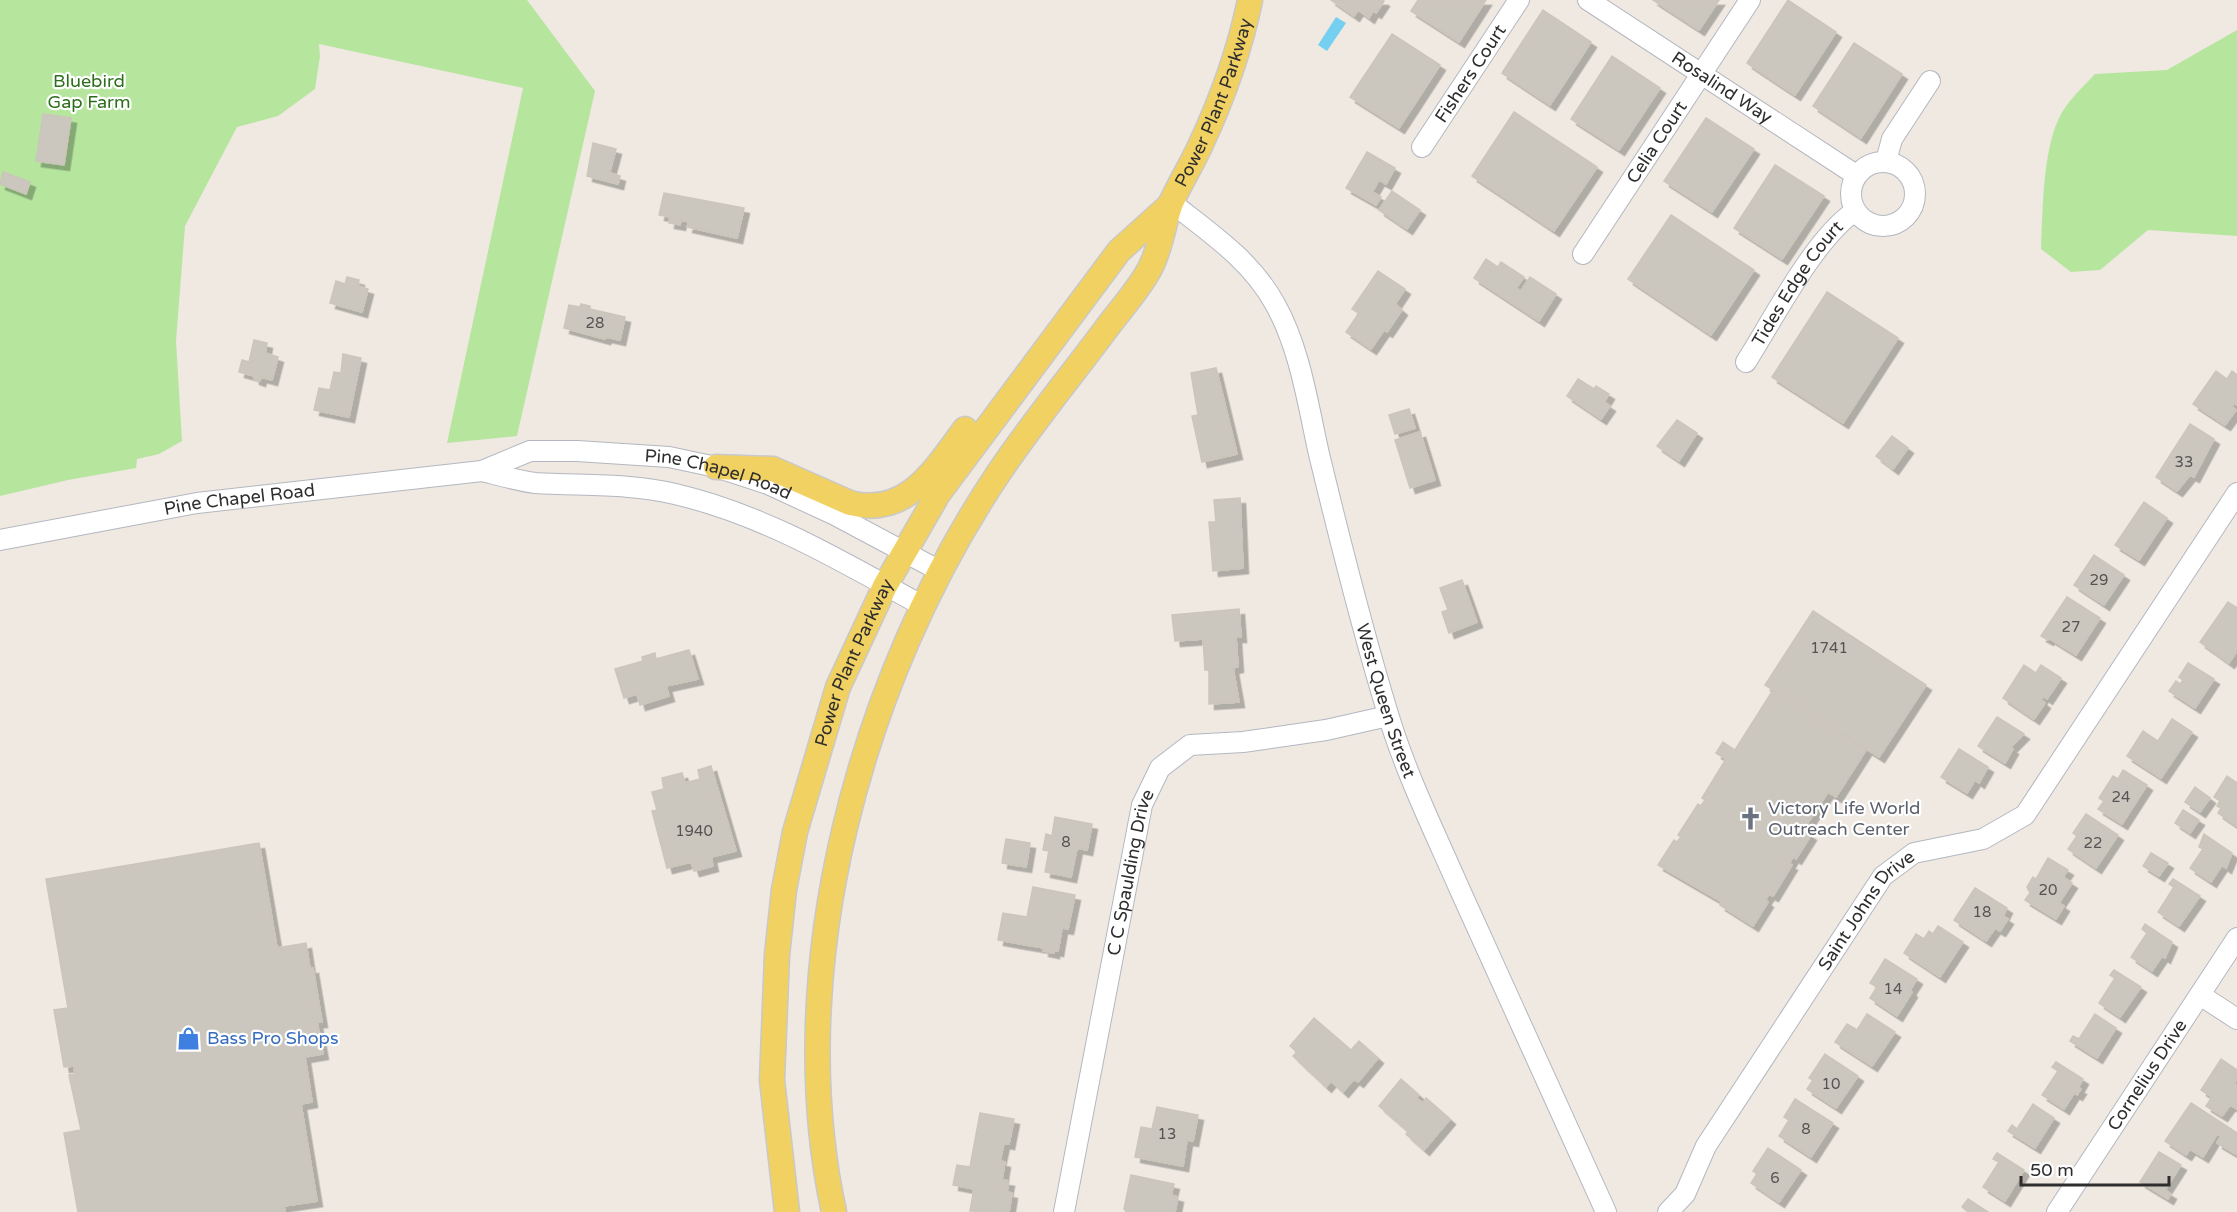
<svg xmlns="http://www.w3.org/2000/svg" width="2237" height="1212" font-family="'Varela Round',sans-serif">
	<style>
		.green { fill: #b6e59e }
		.water { fill: #75cff0 }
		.building { fill: #cbc7bf; stroke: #cbc5ba; stroke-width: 1.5; filter: url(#shadow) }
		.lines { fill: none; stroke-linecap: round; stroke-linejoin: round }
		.minor-casing { stroke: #b4b7c1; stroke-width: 22 }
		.major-casing { stroke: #c9c9c9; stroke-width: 27 }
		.minor { stroke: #fff; stroke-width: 20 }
		.major { stroke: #f2d163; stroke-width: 24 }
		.labels { text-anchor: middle; stroke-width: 4.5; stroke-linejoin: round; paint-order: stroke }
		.number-label { font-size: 15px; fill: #555452 }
		.street-label { font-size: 18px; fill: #2e2e2e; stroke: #fff }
		.park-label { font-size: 18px; fill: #2c6e1b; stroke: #fff }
		.worship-label { font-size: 18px; fill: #5b616d; stroke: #fff; text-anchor: start }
		.shop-label { font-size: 18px; fill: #366cbe; stroke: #fff; text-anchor: start }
	</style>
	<defs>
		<filter id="shadow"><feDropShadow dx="5.5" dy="5.5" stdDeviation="0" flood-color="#0004"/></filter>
	</defs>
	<rect width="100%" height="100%" fill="#efe9e1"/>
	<g class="green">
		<path d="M0,0H527L595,91L517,436L447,443L523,88L319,44L320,56L315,89L278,116L237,127L185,226L176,341L182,441L159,454L137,459L136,468L68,480L0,496Z"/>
		<path d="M2237,30V236L2148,230L2100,270L2071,272L2041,249C2043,210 2042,136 2067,105C2075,94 2086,84 2095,74L2167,70Z"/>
	</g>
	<path class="water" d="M1336,17L1346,23L1327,51L1318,45Z"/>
	<g class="building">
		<path d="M1331,0H1382L1384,1L1376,13L1373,11L1369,18L1358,10L1354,16Z"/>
		<path d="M1418,0H1486L1459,42L1411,11Z"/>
		<path d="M1653,0H1719L1699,30Z"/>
		<path d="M1788,0L1836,32L1795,95L1747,63Z"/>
		<path d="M1543,10L1591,42L1550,105L1502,73Z"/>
		<path d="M1392,34L1440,65L1399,128L1350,97Z"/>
		<path d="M1854,43L1902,74L1861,138L1813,106Z"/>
		<path d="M1612,56L1660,88L1619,150L1571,119Z"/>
		<path d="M1514,112L1597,167L1554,231L1472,176Z"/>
		<path d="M43,114L71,118L64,165L36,161Z"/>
		<path d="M1706,118L1754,149L1712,212L1664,181Z"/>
		<path d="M593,143L616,149L610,171L607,172L620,176L618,184L587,176Z"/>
		<path d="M1367,152L1395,168L1386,184L1379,180L1372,192L1381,197L1376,205L1346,188Z"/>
		<path d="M1775,165L1824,196L1782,259L1734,228Z"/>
		<path d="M3,172L30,182L26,194L0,184Z"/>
		<path d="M1392,191L1420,210L1407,229L1379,210Z"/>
		<path d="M664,193L744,208L737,238L687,227L689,222L681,220L680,225L669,223L670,217L659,215Z"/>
		<path d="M1671,215L1754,270L1711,335L1628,279Z"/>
		<path d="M1486,259L1498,267L1501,262L1524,277L1516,288L1521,291L1530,277L1556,294L1539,321L1474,278Z"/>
		<path d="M1378,271L1405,289L1395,304L1402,310L1387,332L1384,330L1371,349L1346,332L1359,313L1352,309Z"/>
		<path d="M347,277L359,280L358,286L368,289L362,312L330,303L336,281L345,284Z"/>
		<path d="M1827,292L1898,338L1843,423L1772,377Z"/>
		<path d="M581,304L590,306V309L625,317L620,340L606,337L605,339L564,328L569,305L580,307Z"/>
		<path d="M254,340L267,343L265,353L278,357L272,380L261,377L260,381L254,379V376L239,372L242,360L249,362Z"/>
		<path d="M343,354L361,358L349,417L314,410L319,388L330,390L334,372L341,373Z"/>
		<path d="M1216,368L1237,454L1202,462L1192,416L1198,415L1191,373Z"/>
		<path d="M2216,371L2227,379L2232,371L2237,375V405L2234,403L2232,407L2236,410L2225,425L2193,404Z"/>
		<path d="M1578,379L1594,389L1596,386L1609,394L1604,402L1610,406L1601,419L1567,396Z"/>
		<path d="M1409,409L1415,428L1395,434L1389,415Z"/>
		<path d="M1677,420L1697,433L1679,461L1657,446Z"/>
		<path d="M2190,424L2214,439L2194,477L2190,475L2177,491L2156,477Z"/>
		<path d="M1420,432L1435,480L1410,488L1395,440Z"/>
		<path d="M1892,436L1908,448L1893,469L1876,456Z"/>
		<path d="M1240,498L1243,568L1213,571L1209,522H1216L1214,500Z"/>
		<path d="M2144,502L2167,518L2139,560L2115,545Z"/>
		<path d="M2094,555L2124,575L2104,605L2074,585Z"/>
		<path d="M1462,580L1477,622L1449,633L1442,612L1448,610L1440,588Z"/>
		<path d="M2067,597L2100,618L2076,655L2049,638L2048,640L2041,636Z"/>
		<path d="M2228,602L2237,608V651L2229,663L2200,642Z"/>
		<path d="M1239,609L1241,637H1236L1238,667L1233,668L1239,702L1209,704V670H1205L1203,639L1175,641L1172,615Z"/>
		<path d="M1813,611L1926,685L1879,757L1765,685Z"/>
		<path d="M689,650L698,679L666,686L669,696L640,705L637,694L624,698L615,669L643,661L642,657L655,653L656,659Z"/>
		<path d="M2188,663L2214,679L2195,708L2169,691L2176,681L2180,684L2183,680L2179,677Z"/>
		<path d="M2024,665L2036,673L2041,665L2061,678L2047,699L2043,696L2041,700L2045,703L2034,719L2003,698Z"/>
		<path d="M1773,690L1866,750L1836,797L1828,792L1803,830L1811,835L1796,859L1793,857L1789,864L1792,865L1773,896L1769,894L1765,900L1768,902L1753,926L1720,905L1722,902L1658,865L1674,840L1677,842L1681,837L1678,835L1698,804L1701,806L1705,800L1702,798L1726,759L1716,753L1723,742L1735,750Z"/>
		<path d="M1997,717L2024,734L2010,748L2013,749L2005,763L1978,746Z"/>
		<path d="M2172,719L2192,732L2161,778L2127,756L2143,731L2158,741Z"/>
		<path d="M1959,749L1988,767L1979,783L1975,780L1967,793L1941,777Z"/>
		<path d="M711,766L736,851L711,857L713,866L694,871L691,862L667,868L652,811L657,810L652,792L664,789L662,778L682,773L685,783L700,779L698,770Z"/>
		<path d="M2123,770L2147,785L2122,824L2098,809L2104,801L2099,798L2113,776L2118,779Z"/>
		<path d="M2227,776L2237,783V826L2218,813L2221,808L2217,806L2220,801L2214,797Z"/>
		<path d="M2195,787L2210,798L2200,812L2185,802Z"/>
		<path d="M2183,810L2199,820L2190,833L2175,823Z"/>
		<path d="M2086,814L2118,835L2096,868L2068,849L2077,836L2073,833Z"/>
		<path d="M1055,817L1092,824L1087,850L1077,848L1071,877L1045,872L1049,851L1043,850L1046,834L1052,836Z"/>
		<path d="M2204,834L2232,853L2226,868L2222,865L2211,882L2190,868L2203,849L2199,847Z"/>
		<path d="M1006,839L1030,843L1026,867L1002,863Z"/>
		<path d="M259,843L277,948L306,943L310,969L313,968L322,1022H317L323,1054L305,1057L312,1102L301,1104L317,1201L284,1206L285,1212H78L64,1133L81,1130L69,1075L75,1074L74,1066L64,1067L54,1010L68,1008L46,879Z"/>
		<path d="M2151,853L2168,863L2159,876L2143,866Z"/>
		<path d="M2048,858L2068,870L2063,877L2072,883L2059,903L2064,906L2056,919L2025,900L2030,893L2027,887L2033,877L2036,879Z"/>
		<path d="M2173,879L2200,896L2179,926L2158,912L2174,887L2169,884Z"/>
		<path d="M1033,887L1075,895L1068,929L1062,928L1058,951L1054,950V953L1043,951L1044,948L998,940L1003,913L1027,917Z"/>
		<path d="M1975,888L2007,908L2003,916L2008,919L2000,931L1995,928L1986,941L1954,920Z"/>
		<path d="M2145,924L2172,942L2165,958L2162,956L2152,971L2131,957L2147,933L2142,929Z"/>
		<path d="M1938,926L1963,942L1940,977L1904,953L1916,934L1924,939L1929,931L1933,934Z"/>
		<path d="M1885,959L1917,979L1910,990L1912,992L1897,1016L1870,998L1877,987L1870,983Z"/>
		<path d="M2114,970L2141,987L2120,1017L2099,1003L2115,978L2110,975Z"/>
		<path d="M1867,1014L1895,1032L1872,1066L1835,1042L1847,1024L1857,1030Z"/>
		<path d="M2095,1014L2116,1028L2097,1058L2070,1041L2073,1036L2079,1039Z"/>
		<path d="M1314,1018L1351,1050L1359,1041L1378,1058L1358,1082L1354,1079L1343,1092L1331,1081L1326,1087L1293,1056L1297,1052L1290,1046Z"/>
		<path d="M1825,1054L1858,1076L1836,1108L1807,1089L1813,1080L1809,1078Z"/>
		<path d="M2221,1059L2237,1070L2235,1084L2237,1085V1109L2230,1105L2222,1116L2206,1106L2212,1097L2201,1090Z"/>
		<path d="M2056,1062L2083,1079L2078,1088L2081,1089L2077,1095L2074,1093L2064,1109L2042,1095L2058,1071L2052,1067Z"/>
		<path d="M1401,1079L1419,1095L1416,1098L1423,1103L1426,1098L1450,1119L1424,1150L1406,1134L1408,1131L1379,1106Z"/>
		<path d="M1795,1099L1833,1123L1811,1157L1779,1136L1789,1120L1784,1117Z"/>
		<path d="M2191,1103L2237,1133V1155L2217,1143L2221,1136L2217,1134L2203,1157L2190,1149L2186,1155L2165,1141Z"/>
		<path d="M2033,1104L2054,1118L2035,1148L2008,1131L2012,1125L2017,1129Z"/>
		<path d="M1157,1107L1198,1115L1193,1141L1187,1140L1183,1166L1135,1157L1141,1127L1152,1129Z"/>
		<path d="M980,1113L1014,1119L1009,1144L1004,1143L1000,1161L1005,1162L1002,1180L1009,1181L1007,1192L1012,1193L1009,1212L970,1211L974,1189L953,1185L957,1165L970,1167Z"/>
		<path d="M1768,1148L1801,1170L1779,1202L1751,1183L1757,1174L1753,1171Z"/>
		<path d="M2159,1152L2181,1165L2165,1190L2171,1194L2168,1199L2140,1182Z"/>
		<path d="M1997,1153L2024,1170L2005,1201L1983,1187L1999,1162L1993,1159Z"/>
		<path d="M1131,1175L1174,1184L1171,1195L1178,1197L1175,1212H1127L1124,1209Z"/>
		<path d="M1968,1199L1988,1212H1968L1962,1207Z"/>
	</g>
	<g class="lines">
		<defs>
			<g id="minor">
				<path id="s1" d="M1588,0L1856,175"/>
				<path id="s2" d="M1422,147L1519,0"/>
				<path d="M1886,161L1892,139L1930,81"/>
				<circle cx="1883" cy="194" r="32"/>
				<path id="s3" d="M1172,203C1210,233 1251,260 1275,304C1300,348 1308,405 1319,454C1340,541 1362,629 1388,714C1406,774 1435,833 1460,890C1508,998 1557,1105 1606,1212"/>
				<path id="s4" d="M1583,254L1750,0"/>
				<path id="s5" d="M1746,362C1774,318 1814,239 1855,211"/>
				<path d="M482,471C499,475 518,481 535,483C582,486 629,483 675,494C765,515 843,562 923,606"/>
				<path id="s6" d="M0,540L197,503L482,471L530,451H577L669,457L716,467L768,484L835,515L940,571"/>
				<path d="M2200,995L2237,1019"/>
				<path id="s7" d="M1064,1212L1142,805L1160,768L1190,745L1243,742L1326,730L1388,716"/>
				<path id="s8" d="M1668,1212L1685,1194L1706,1146L1883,876L1914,853L1983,839L2025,815L2237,493"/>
				<path id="s9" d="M2057,1212L2237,938"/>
			</g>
			<g id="major">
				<path d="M716,467L773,469L850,503C907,518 936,468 965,429"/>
				<path id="s10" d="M787,1212L772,1080L777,955L784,890L795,832L838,687L885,586L938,494L1119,251L1170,205"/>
				<path id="s11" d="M834,1212C781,969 861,678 998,474C1032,423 1072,375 1109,325C1122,308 1137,291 1148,272C1160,252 1163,225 1171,203C1180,183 1192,164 1201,144C1222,99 1240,49 1250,0"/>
			</g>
		</defs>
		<use href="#minor" class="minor-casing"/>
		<use href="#major" class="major-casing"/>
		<use href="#minor" class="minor"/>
		<use href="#major" class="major"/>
	</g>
	<defs>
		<symbol id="church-bare" viewBox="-9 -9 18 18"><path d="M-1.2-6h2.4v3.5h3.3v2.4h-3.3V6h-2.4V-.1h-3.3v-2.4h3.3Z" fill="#6b7280" stroke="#fff" stroke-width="2.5" paint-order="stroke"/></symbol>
		<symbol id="shop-bare" viewBox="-9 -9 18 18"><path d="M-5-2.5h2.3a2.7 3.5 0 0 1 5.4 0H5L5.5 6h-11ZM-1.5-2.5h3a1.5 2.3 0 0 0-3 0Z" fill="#3f7fe0" stroke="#fff" stroke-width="2.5" paint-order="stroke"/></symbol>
	</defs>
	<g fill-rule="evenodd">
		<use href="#church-bare" x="1734" y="802" width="33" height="33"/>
		<use href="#shop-bare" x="172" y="1022" width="33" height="33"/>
	</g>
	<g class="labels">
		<g class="number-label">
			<text x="595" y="328">28</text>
			<text x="2184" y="467">33</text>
			<text x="2099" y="585">29</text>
			<text x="2071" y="632">27</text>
			<text x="1829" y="653">1741</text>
			<text x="2121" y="802">24</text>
			<text x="694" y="836">1940</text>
			<text x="1066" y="847">8</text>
			<text x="2093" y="848">22</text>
			<text x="2048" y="895">20</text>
			<text x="1982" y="917">18</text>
			<text x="1893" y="994">14</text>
			<text x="1831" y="1089">10</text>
			<text x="1806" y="1134">8</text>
			<text x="1167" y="1139">13</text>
			<text x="1775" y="1183">6</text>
		</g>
		<g class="street-label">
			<text dy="6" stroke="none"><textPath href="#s2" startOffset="88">Fishers Court</textPath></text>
			<text dy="6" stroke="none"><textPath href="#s1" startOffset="160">Rosalind Way</textPath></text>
			<text dy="6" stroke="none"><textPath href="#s11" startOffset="1209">Power Plant Parkway</textPath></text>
			<text dy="6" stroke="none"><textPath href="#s4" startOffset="134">Celia Court</textPath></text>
			<text dy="6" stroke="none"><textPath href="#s5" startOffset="94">Tides Edge Court</textPath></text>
			<text dy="6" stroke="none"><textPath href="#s6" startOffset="730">Pine Chapel Road</textPath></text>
			<text dy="6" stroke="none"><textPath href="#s6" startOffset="243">Pine Chapel Road</textPath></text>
			<text dy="6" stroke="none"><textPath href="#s10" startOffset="562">Power Plant Parkway</textPath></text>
			<text dy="6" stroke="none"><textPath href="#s3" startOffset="558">West Queen Street</textPath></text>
			<text dy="6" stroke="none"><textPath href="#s7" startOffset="346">C C Spaulding Drive</textPath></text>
			<text dy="6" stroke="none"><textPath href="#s8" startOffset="363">Saint Johns Drive</textPath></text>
			<text dy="6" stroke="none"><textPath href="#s9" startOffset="164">Cornelius Drive</textPath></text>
		</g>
		<g class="park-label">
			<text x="89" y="87">Bluebird<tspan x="89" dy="21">Gap Farm</tspan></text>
		</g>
		<g class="worship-label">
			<text x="1768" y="814">Victory Life World<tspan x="1768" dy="21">Outreach Center</tspan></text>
		</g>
		<g class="shop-label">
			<text x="207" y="1044">Bass Pro Shops</text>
		</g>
	</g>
	<path d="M2021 1176v9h148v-9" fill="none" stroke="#2e2e2e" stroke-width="3"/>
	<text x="2030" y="1176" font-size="18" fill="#2e2e2e" stroke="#ffffff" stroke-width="4.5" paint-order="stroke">50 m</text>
</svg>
